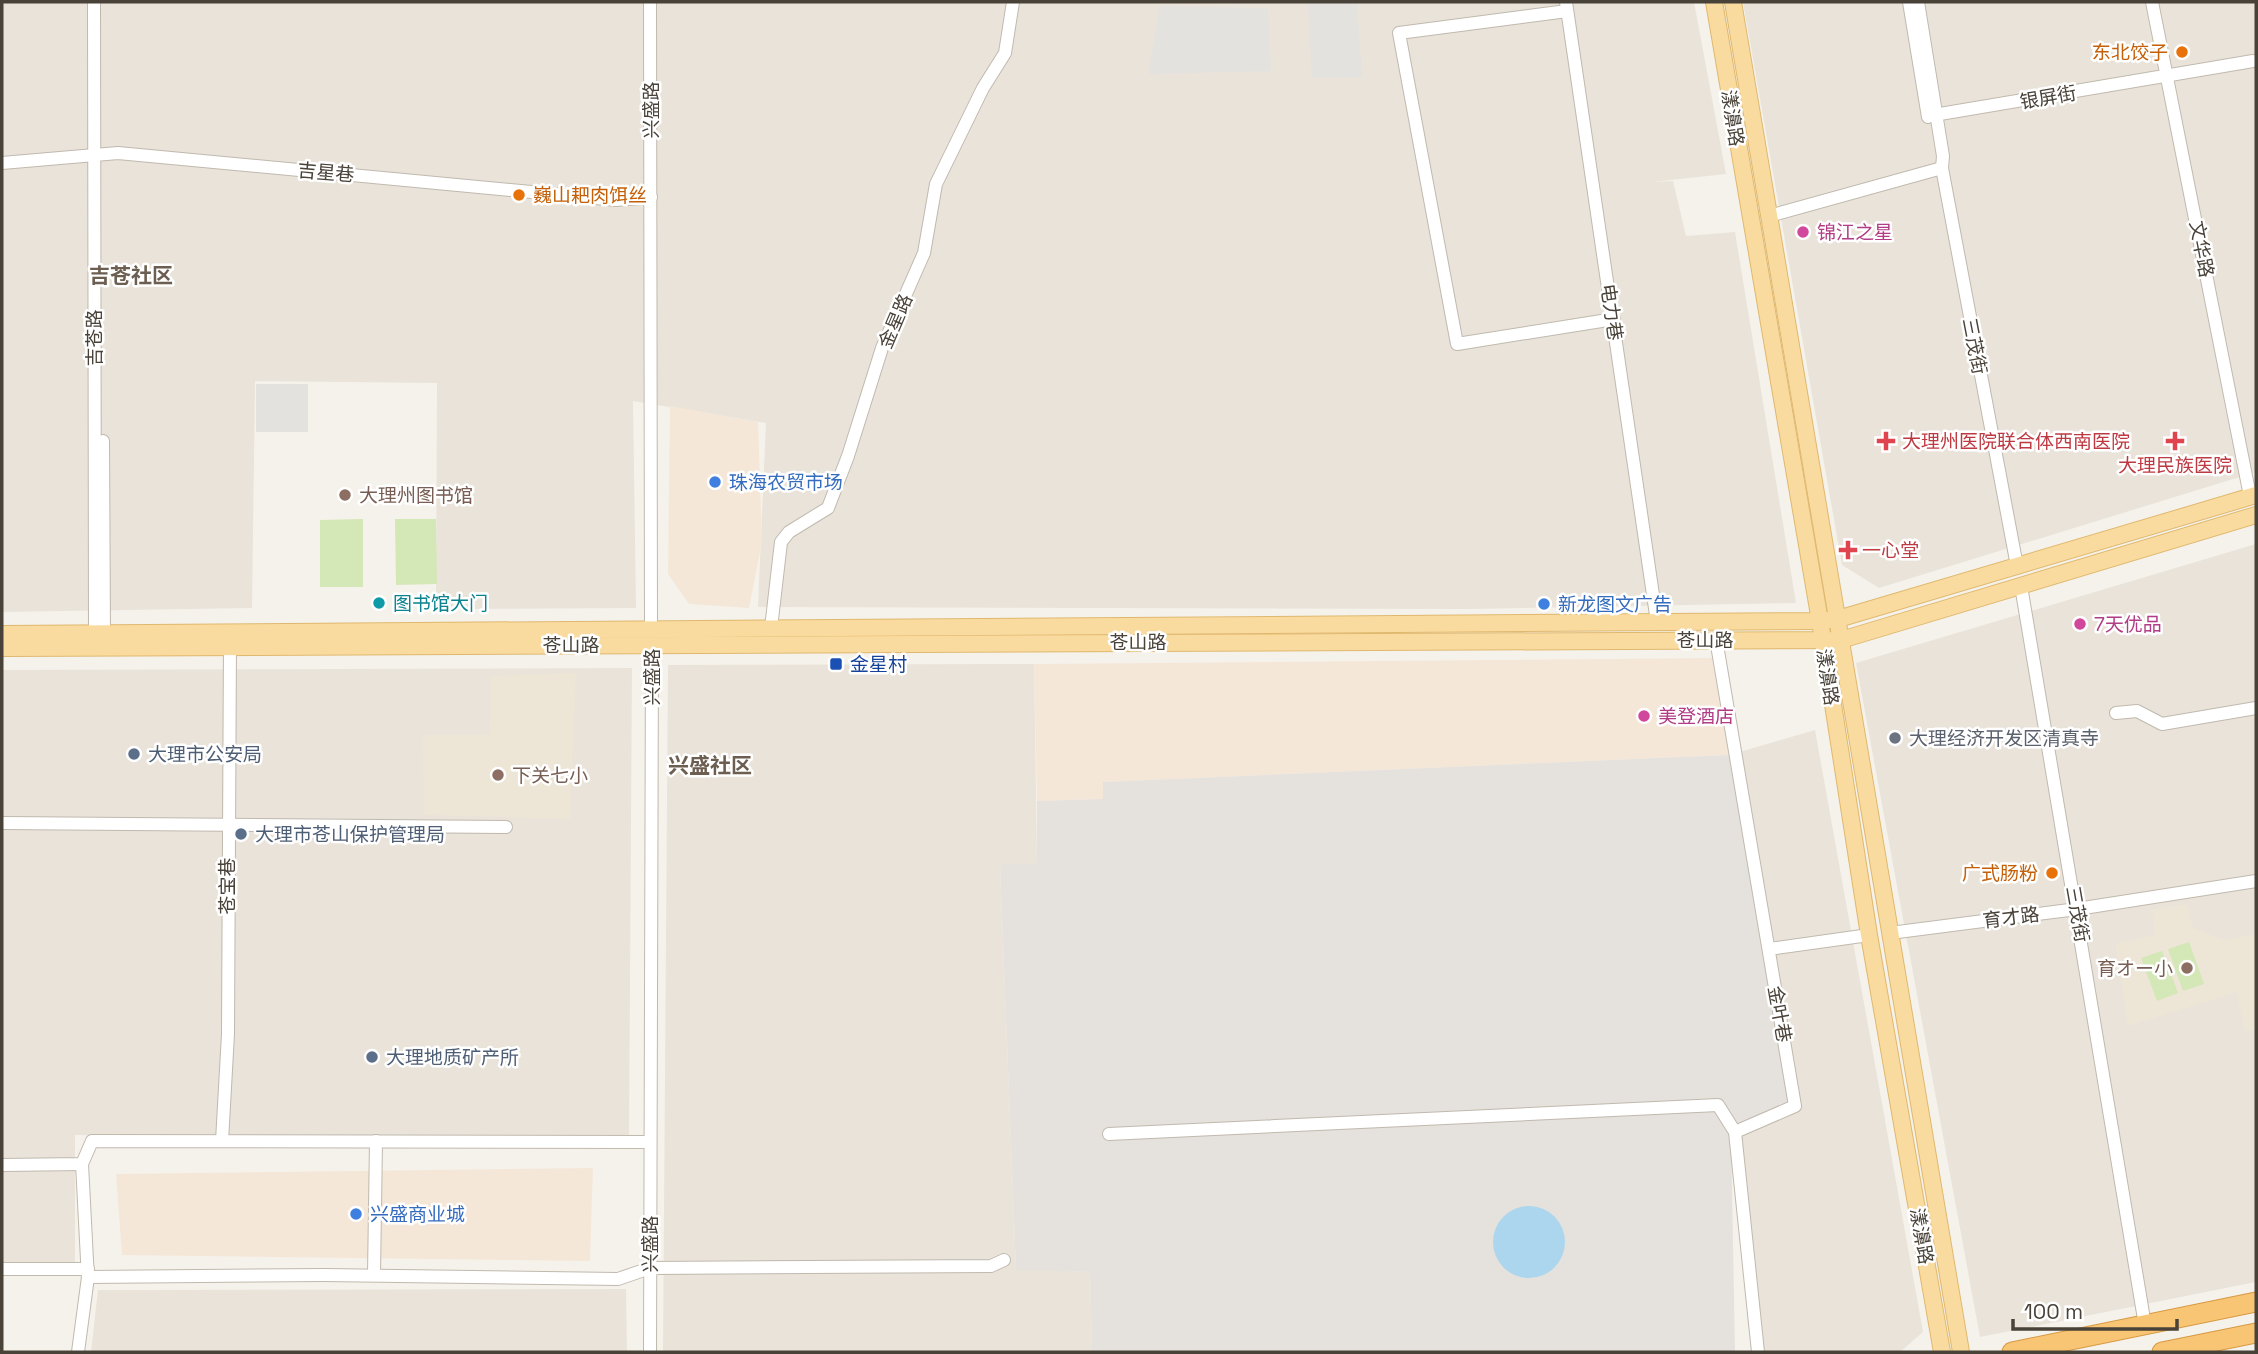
<svg xmlns="http://www.w3.org/2000/svg" width="2258" height="1354" font-family="'Space Grotesk','Noto Sans SC','Noto Sans JP',sans-serif">
	<style>
		.residential { fill: #e9e3da }
		.commercial { fill: #f5e7d8 }
		.industrial { fill: #e5e1dc }
		.education { fill: #ede5d6 }
		.green { fill: #d4e7b6 }
		.parking { fill: #e4e2df }
		.water { fill: #abd6ee }
		.lines { fill: none; stroke-linecap: round; stroke-linejoin: round }
		.minor-casing { stroke: #c0b9ae; stroke-width: 14 }
		.major-casing { stroke: #dfb86f; stroke-width: 18 }
		.highway-casing { stroke: #d79943; stroke-width: 21 }
		.minor { stroke: #fff; stroke-width: 12 }
		.major { stroke: #fadb9f; stroke-width: 16 }
		.highway { stroke: #f8c574; stroke-width: 19 }
		.food-dot { fill: #e8710a; stroke: #fff; stroke-width: 2.5 }
		.hotel-dot { fill: #d1479c; stroke: #fff; stroke-width: 2.5 }
		.health-dot { fill: #e0444e; stroke: #fff; stroke-width: 2.5 }
		.shop-dot { fill: #3f7fe0; stroke: #fff; stroke-width: 2.5 }
		.education-dot { fill: #8d6e63; stroke: #fff; stroke-width: 2.5 }
		.culture-dot { fill: #0f9aa8; stroke: #fff; stroke-width: 2.5 }
		.transit-dot { fill: #1a4fb4; stroke: #fff; stroke-width: 2.5 }
		.worship-dot { fill: #6b7280; stroke: #fff; stroke-width: 2.5 }
		.service-dot { fill: #5c6f8a; stroke: #fff; stroke-width: 2.5 }
		.labels { text-anchor: middle; stroke-width: 5; stroke-linejoin: round; paint-order: stroke }
		.food-label { font-size: 19px; fill: #c56008; stroke: #fff; text-anchor: end }
		.street-label { font-size: 19px; fill: #494239; stroke: #fff }
		.hotel-label { font-size: 19px; fill: #b23c85; stroke: #fff; text-anchor: start }
		.health-label { font-size: 19px; fill: #be3a42; stroke: #fff; text-anchor: start }
		.shop-label { font-size: 19px; fill: #366cbe; stroke: #fff; text-anchor: start }
		.education-label { font-size: 19px; fill: #785e54; stroke: #fff; text-anchor: start }
		.culture-label { font-size: 19px; fill: #0d838f; stroke: #fff; text-anchor: start }
		.transit-label { font-size: 19px; fill: #164399; stroke: #fff; text-anchor: start }
		.worship-label { font-size: 19px; fill: #5b616d; stroke: #fff; text-anchor: start }
		.service-label { font-size: 19px; fill: #4e5e75; stroke: #fff; text-anchor: start }
		.neighbourhood-label { font-size: 21px; font-weight: bold; fill: #6c5f51; stroke: #fff }
	</style>
	<rect width="100%" height="100%" fill="#f5f2eb"/>
	<g class="residential">
		<path d="M2,2H1694L1726,174L1652,182L1673,181L1686,236L1735,232L1796,603L1469,609L758,607L766,423L633,401L636,608L436,609L437,383L255,381L252,608L2,612Z"/>
		<path d="M1743,2H2256V472L1879,588L1842,565Z"/>
		<path d="M2256,544V1282L1980,1337L1856,663Z"/>
		<path d="M1034,664L1037,863L1000,866L1016,1269L1090,1272L1092,1352H663L668,665Z"/>
		<path d="M632,668L629,1137L75,1135V1264L2,1265V670Z"/>
		<path d="M1815,730L1923,1332L1900,1352H1763L1731,1134L1788,1103L1729,755Z"/>
		<path d="M626,1289L627,1352H91L98,1290Z"/>
	</g>
	<g class="commercial">
		<path d="M670,406L758,422L762,542L749,608L689,604L668,574Z"/>
		<path d="M1712,658L1729,755L1103,782V799L1037,801L1034,664Z"/>
		<path d="M593,1168L590,1261L122,1255L116,1174Z"/>
	</g>
	<path class="industrial" d="M1729,755L1788,1103L1731,1134L1735,1352H1092L1090,1272L1016,1270L1000,865L1037,863V801L1103,799V782Z"/>
	<g class="education">
		<path d="M576,673L570,819L424,815L423,735H489L491,676Z"/>
		<path d="M2187,904L2193,928L2224,940L2256,934V1029L2244,1031L2237,992L2128,1026L2115,944L2154,935L2152,910Z"/>
	</g>
	<g class="green">
		<path d="M363,519V587H320V520Z"/>
		<path d="M395,519H436L437,584L396,585Z"/>
		<path d="M2189,942L2204,984L2183,991L2168,949Z"/>
		<path d="M2162,951L2178,993L2157,1001L2141,958Z"/>
	</g>
	<g class="parking">
		<path d="M1308,2H1357L1362,77L1312,78Z"/>
		<path d="M1160,6L1268,8L1271,71L1148,74Z"/>
		<rect x="256" y="384" width="52" height="48"/>
	</g>
	<circle class="water" cx="1529" cy="1242" r="36"/>
	<g class="lines">
		<defs>
			<g id="minor">
				<path d="M94,2L95,633"/>
				<path d="M650,2L651,629"/>
				<path d="M1566,2L1657,622"/>
				<path d="M1909,2L1928,117"/>
				<path d="M1918,2L1943,156L1942,168L2017,566"/>
				<path d="M2152,2L2250,496"/>
				<path d="M1567,11L1399,33L1457,344L1614,319"/>
				<path d="M1928,116L2253,61"/>
				<path d="M2,163L118,153L616,200L651,197"/>
				<path d="M1769,216L1942,168"/>
				<path d="M103,441L104,633"/>
				<path d="M2021,586L2145,1325"/>
				<path d="M771,628L781,542L789,532L828,508L848,456L882,348L924,253L936,184L983,88L1005,53L1013,2"/>
				<path d="M1716,639L1795,1106L1735,1132L1758,1352"/>
				<path d="M2116,713L2137,711L2162,724L2256,708"/>
				<path d="M2,823L506,827"/>
				<path d="M1890,933L2077,909L2256,881"/>
				<path d="M1769,949L1869,935"/>
				<path d="M1109,1134L1718,1105L1735,1132"/>
				<path d="M222,1141L228,1034L230,641"/>
				<path d="M82,1164L88,1279"/>
				<path d="M2,1165L82,1164L92,1141L650,1142"/>
				<path d="M2,1269H88"/>
				<path d="M374,1275L376,1141"/>
				<path d="M78,1352L88,1277L324,1275L618,1279L650,1268L991,1266L1004,1260"/>
				<path d="M650,1352L652,645"/>
			</g>
			<g id="major">
				<path d="M1714,2L1820,621L1869,935L1942,1352"/>
				<path d="M1733,2L1961,1352"/>
				<path d="M2,634L1820,621L1838,619L2256,495"/>
				<path d="M2,648L1841,640L2256,515"/>
			</g>
			<g id="highway">
				<path d="M2012,1352L2256,1302"/>
				<path d="M2162,1352L2256,1333"/>
			</g>
		</defs>
		<use href="#minor" class="minor-casing"/>
		<use href="#major" class="major-casing"/>
		<use href="#highway" class="highway-casing"/>
		<use href="#minor" class="minor"/>
		<use href="#major" class="major"/>
		<use href="#highway" class="highway"/>
	</g>
	<g class="food-dot">
		<circle cx="2182" cy="52" r="7"/>
		<circle cx="519" cy="195" r="7"/>
		<circle cx="2052" cy="873" r="7"/>
	</g>
	<g class="hotel-dot">
		<circle cx="1803" cy="232" r="7"/>
		<circle cx="2080" cy="624" r="7"/>
		<circle cx="1644" cy="716" r="7"/>
	</g>
	<g class="health-dot">
		<path d="M1882.5 430.5h7v7h7v7h-7v7h-7v-7h-7v-7h7z"/>
		<path d="M2171.5 430.5h7v7h7v7h-7v7h-7v-7h-7v-7h7z"/>
		<path d="M1844.5 539.5h7v7h7v7h-7v7h-7v-7h-7v-7h7z"/>
	</g>
	<g class="shop-dot">
		<circle cx="715" cy="482" r="7"/>
		<circle cx="1544" cy="604" r="7"/>
		<circle cx="356" cy="1214" r="7"/>
	</g>
	<g class="education-dot">
		<circle cx="345" cy="495" r="7"/>
		<circle cx="498" cy="775" r="7"/>
		<circle cx="2187" cy="968" r="7"/>
	</g>
	<circle class="culture-dot" cx="379" cy="603" r="7"/>
	<rect class="transit-dot" x="829" y="657" width="14" height="14" rx="3.5"/>
	<circle class="worship-dot" cx="1895" cy="738" r="7"/>
	<g class="service-dot">
		<circle cx="134" cy="754" r="7"/>
		<circle cx="241" cy="834" r="7"/>
		<circle cx="372" cy="1057" r="7"/>
	</g>
	<g class="labels">
		<g class="food-label">
			<text x="2168" y="59">东北饺子</text>
			<text x="533" y="202" text-anchor="start">巍山耙肉饵丝</text>
			<text x="2038" y="880">广式肠粉</text>
		</g>
		<g class="street-label">
			<text transform="translate(2048 97) rotate(-10)" y="7">银屏街</text>
			<text transform="translate(651 110) rotate(-90)" y="7">兴盛路</text>
			<text transform="translate(1733 118) rotate(81)" y="7">漾濞路</text>
			<text transform="translate(326 172) rotate(5)" y="7">吉星巷</text>
			<text transform="translate(2202 249) rotate(79)" y="7">文华路</text>
			<text transform="translate(1612 312) rotate(82)" y="7">电力巷</text>
			<text transform="translate(895 321) rotate(-67)" y="7">金星路</text>
			<text transform="translate(94 338) rotate(-90)" y="7">吉苍路</text>
			<text transform="translate(1975 346) rotate(79)" y="7">三茂街</text>
			<text x="1705" y="647">苍山路</text>
			<text x="1138" y="649">苍山路</text>
			<text x="571" y="652">苍山路</text>
			<text transform="translate(652 677) rotate(-90)" y="7">兴盛路</text>
			<text transform="translate(1828 677) rotate(81)" y="7">漾濞路</text>
			<text transform="translate(227 886) rotate(-90)" y="7">苍宝巷</text>
			<text transform="translate(2078 914) rotate(80)" y="7">三茂街</text>
			<text transform="translate(2011 917) rotate(-7)" y="7">育才路</text>
			<text transform="translate(1780 1014) rotate(80)" y="7">金叶巷</text>
			<text transform="translate(1922 1236) rotate(80)" y="7">漾濞路</text>
			<text transform="translate(650 1244) rotate(-90)" y="7">兴盛路</text>
		</g>
		<g class="hotel-label">
			<text x="1817" y="239">锦江之星</text>
			<text x="2094" y="631">7天优品</text>
			<text x="1658" y="723">美登酒店</text>
		</g>
		<g class="health-label">
			<text x="1902" y="448">大理州医院联合体西南医院</text>
			<text x="2175" y="472" text-anchor="middle">大理民族医院</text>
			<text x="1862" y="557">一心堂</text>
		</g>
		<g class="shop-label">
			<text x="729" y="489">珠海农贸市场</text>
			<text x="1558" y="611">新龙图文广告</text>
			<text x="370" y="1221">兴盛商业城</text>
		</g>
		<g class="education-label">
			<text x="359" y="502">大理州图书馆</text>
			<text x="512" y="782">下关七小</text>
			<text x="2173" y="975" text-anchor="end">育オー小</text>
		</g>
		<g class="culture-label">
			<text x="393" y="610">图书馆大门</text>
		</g>
		<g class="transit-label">
			<text x="850" y="671">金星村</text>
		</g>
		<g class="worship-label">
			<text x="1909" y="745">大理经济开发区清真寺</text>
		</g>
		<g class="service-label">
			<text x="148" y="761">大理市公安局</text>
			<text x="255" y="841">大理市苍山保护管理局</text>
			<text x="386" y="1064">大理地质矿产所</text>
		</g>
		<g class="neighbourhood-label">
			<text x="131" y="283">吉苍社区</text>
			<text x="710" y="773">兴盛社区</text>
		</g>
	</g>
	<rect width="2258" height="1354" fill="none" stroke="#494239" stroke-width="7"/>
	<path d="M2013 1319v10h164v-10" fill="none" stroke="#494239" stroke-width="3.5"/>
	<text x="2024" y="1319" font-size="21" fill="#494239" stroke="#ffffff" stroke-width="5" paint-order="stroke">100 m</text>
</svg>
